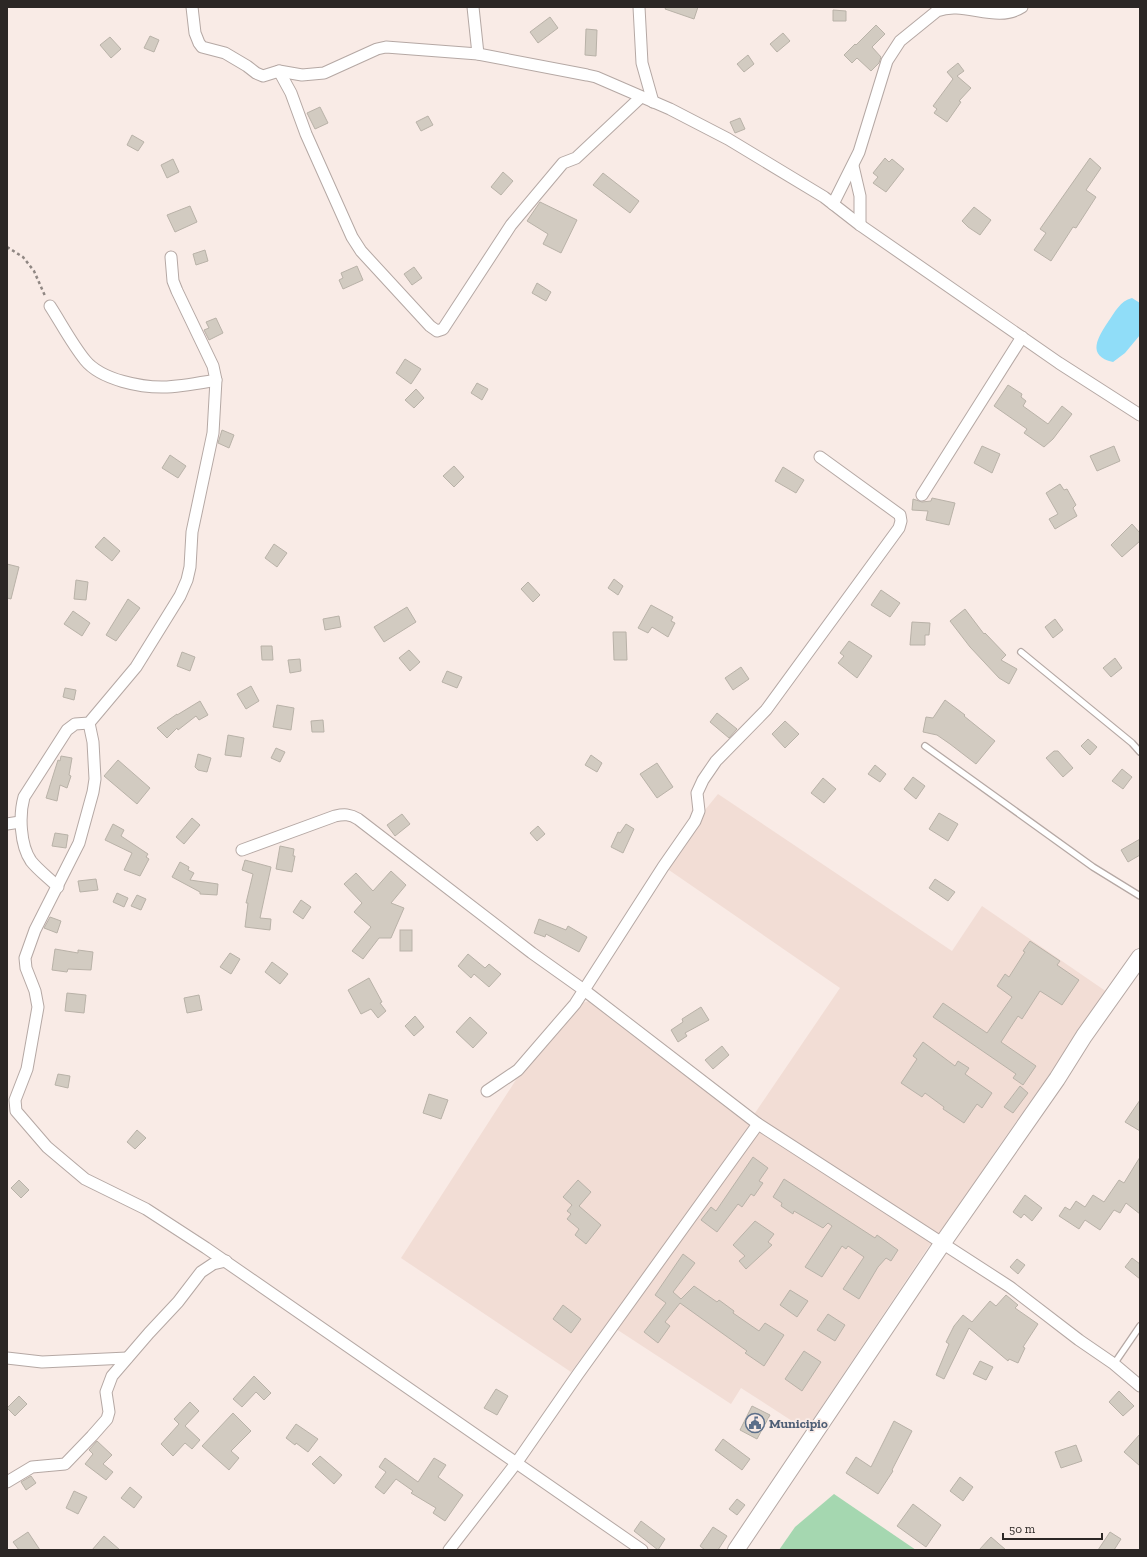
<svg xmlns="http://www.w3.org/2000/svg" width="1147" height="1557" font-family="'Zilla Slab',serif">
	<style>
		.built { fill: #f2ddd5 }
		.green { fill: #a5d7b0 }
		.water { fill: #90ddf8 }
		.building { fill: #d2cbc1; stroke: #b9b2a8 }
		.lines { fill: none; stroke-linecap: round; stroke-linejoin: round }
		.service-casing { stroke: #b5a8a4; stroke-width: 8 }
		.minor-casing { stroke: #b5a8a4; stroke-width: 13 }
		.secondary-casing { stroke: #b5a8a4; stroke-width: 18 }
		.path { stroke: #908783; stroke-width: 2.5; stroke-dasharray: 3 3; stroke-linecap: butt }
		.service { stroke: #fff; stroke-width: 5.5 }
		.minor { stroke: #fff; stroke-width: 11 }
		.secondary { stroke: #fff; stroke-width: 16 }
		.labels { text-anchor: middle; stroke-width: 3.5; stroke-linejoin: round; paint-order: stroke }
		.service-label { font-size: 13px; font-weight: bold; fill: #4e5e75; stroke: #f9ebe6; text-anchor: start }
	</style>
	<rect width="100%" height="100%" fill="#f9ebe6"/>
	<path class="built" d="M718,794L952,951L982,906L1107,992L997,1149L944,1231L929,1246L806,1430L741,1388L731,1404L607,1323L571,1372L401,1258L521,1072L578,1004L593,1000L753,1116L840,988L666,868L696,821Z"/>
	<path class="green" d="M834,1494L916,1550H779L795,1527Z"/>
	<path class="water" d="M1132,298L1140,303V335L1125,353L1113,362C1086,356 1098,337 1108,322C1115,312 1120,301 1132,298Z"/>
	<g class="building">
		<path d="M666,7H698L694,19L665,9Z"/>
		<path d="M833,10L846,11V21H833Z"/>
		<path d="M550,17L558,28L538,43L530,32Z"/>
		<path d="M876,25L885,34L872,47L881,57L879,63L871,71L857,58L852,63L844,55L855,44L856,45Z"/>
		<path d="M586,29L597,30L596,56L585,55Z"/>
		<path d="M783,33L790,41L777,52L770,44Z"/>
		<path d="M150,36L159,40L154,52L144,48Z"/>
		<path d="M110,37L121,49L111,58L100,45Z"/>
		<path d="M748,55L754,64L744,72L737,64Z"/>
		<path d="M958,63L964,71L957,76L971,88L959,101L961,102L947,122L934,113L937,109L933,106L953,79L947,72Z"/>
		<path d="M320,107L328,123L315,129L307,113Z"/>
		<path d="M428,116L433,125L421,131L416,122Z"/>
		<path d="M740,118L745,129L735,133L730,122Z"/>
		<path d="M132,135L144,142L138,151L127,145Z"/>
		<path d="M885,158L889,162L892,159L904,169L886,192L873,183L878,177L873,173Z"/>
		<path d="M1090,158L1101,168L1086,190L1096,197L1076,228L1073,227L1051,261L1034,250L1046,233L1040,229Z"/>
		<path d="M173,159L179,172L167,178L161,165Z"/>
		<path d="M503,172L513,181L501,195L491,187Z"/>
		<path d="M603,173L639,201L630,213L593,185Z"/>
		<path d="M540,202L577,220L561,253L543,244L548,234L527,221Z"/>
		<path d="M190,206L197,222L175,232L167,215Z"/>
		<path d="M974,207L991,220L980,235L968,227L962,221Z"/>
		<path d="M205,250L208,261L196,265L193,254Z"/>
		<path d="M357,266L363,280L343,289L339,280L343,278L341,273Z"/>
		<path d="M414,267L422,278L412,285L404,274Z"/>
		<path d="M537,283L551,292L546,301L532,293Z"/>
		<path d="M216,318L223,333L209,340L204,330L209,328L206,322Z"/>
		<path d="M405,359L421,369L411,384L396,373Z"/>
		<path d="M477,383L488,389L482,400L471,393Z"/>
		<path d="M1008,385L1022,394L1021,397L1026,401L1023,406L1048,424L1062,406L1072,414L1053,439L1044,447L1024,433L1027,429L994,406Z"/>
		<path d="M416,389L424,398L414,408L405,400Z"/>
		<path d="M222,430L234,435L229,448L218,443Z"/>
		<path d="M982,446L1000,454L992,473L974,463Z"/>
		<path d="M1114,446L1120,461L1097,471L1090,456Z"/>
		<path d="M170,455L186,466L178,478L162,468Z"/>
		<path d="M454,466L464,477L454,487L443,476Z"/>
		<path d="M783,467L804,480L796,493L775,481Z"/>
		<path d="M1060,484L1064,490L1067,489L1076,505L1073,508L1077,516L1055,529L1049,519L1058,514L1046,493Z"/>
		<path d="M932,498L955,503L949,525L926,520L928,511L912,510L913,499L922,502L931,501Z"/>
		<path d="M1132,524L1140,533V541L1122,557L1111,545Z"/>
		<path d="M104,537L120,551L112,561L95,547Z"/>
		<path d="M274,544L287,553L277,567L265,558Z"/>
		<path d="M7,564L19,567L11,599L7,598Z"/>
		<path d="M614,579L623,586L618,595L608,588Z"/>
		<path d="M76,580L88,582L86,600L74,599Z"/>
		<path d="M528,582L540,595L533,602L521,589Z"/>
		<path d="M881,590L900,603L890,617L871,605Z"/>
		<path d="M128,599L140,608L116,641L106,635Z"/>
		<path d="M651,605L673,617L671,621L675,623L668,637L652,627L648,633L638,628Z"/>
		<path d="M407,607L416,622L384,642L374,627Z"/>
		<path d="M965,609L984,634L985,633L1006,655L1001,660L1017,669L1009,684L999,678L970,647L950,621Z"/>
		<path d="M73,611L90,623L82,636L64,624Z"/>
		<path d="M339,616L341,627L325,630L323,619Z"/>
		<path d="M1055,619L1063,630L1053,638L1045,627Z"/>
		<path d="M912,622L930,623L929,635H925V645H910Z"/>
		<path d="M613,632H626L627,660H614Z"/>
		<path d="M849,641L872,656L857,678L838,663L844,656L840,653Z"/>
		<path d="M261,646H272L273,660H262Z"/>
		<path d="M409,650L420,662L410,671L399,658Z"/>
		<path d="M182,652L195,657L190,671L177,666Z"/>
		<path d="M1115,658L1122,668L1111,677L1103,668Z"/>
		<path d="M300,659L301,671L290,673L288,660Z"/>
		<path d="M741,667L749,679L733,690L725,678Z"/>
		<path d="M447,671L462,677L457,688L442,682Z"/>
		<path d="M251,686L259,701L246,709L237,694Z"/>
		<path d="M65,688L76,690L74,700L63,697Z"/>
		<path d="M945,700L965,715L964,716L995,741L976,764L950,744L937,735L923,732L926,717L933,718Z"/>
		<path d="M200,701L208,715L199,720L196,716L178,730L177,728L167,738L157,728L177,714V715Z"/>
		<path d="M277,705L294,708L291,730L273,727Z"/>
		<path d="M717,713L737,729L729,738L710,722Z"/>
		<path d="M323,720L324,732H312L311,721Z"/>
		<path d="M785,721L799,734L785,748L772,734Z"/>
		<path d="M228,735L244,738L241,757L225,755Z"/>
		<path d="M1088,739L1097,747L1090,755L1081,746Z"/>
		<path d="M276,748L285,752L280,762L271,758Z"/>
		<path d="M1054,751H1058L1073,768L1063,777L1046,758Z"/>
		<path d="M198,754L211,758L207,772L198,770L195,767Z"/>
		<path d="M591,755L602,763L597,772L585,765Z"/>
		<path d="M61,756L72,758L69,775L71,776L67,788L60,785L57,801L46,798L58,760L60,761Z"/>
		<path d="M118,760L150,788L137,804L104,776Z"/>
		<path d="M657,763L673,787L657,798L640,774Z"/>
		<path d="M875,765L886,774L880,782L868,774Z"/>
		<path d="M1122,769L1132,777L1123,789L1112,781Z"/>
		<path d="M913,777L925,786L916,799L904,789Z"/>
		<path d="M823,778L836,789L824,803L811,793Z"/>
		<path d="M939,813L958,824L948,841L929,829Z"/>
		<path d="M402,814L410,824L395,836L387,825Z"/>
		<path d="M192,818L200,825L184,844L176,837Z"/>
		<path d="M113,824L124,830L121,836L148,854L146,857L149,859L140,876L124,870L132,853L105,840Z"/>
		<path d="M626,824L634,829L623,853L611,847L618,832L620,833Z"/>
		<path d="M538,826L545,834L537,841L530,833Z"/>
		<path d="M55,833L68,835L66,848L52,846Z"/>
		<path d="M1140,839V855L1128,862L1121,850Z"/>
		<path d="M280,846L294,849L293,856H295L292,872L276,869Z"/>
		<path d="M245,860L271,867L260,918L271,919L270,930L245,927L248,903H246L253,874L242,870Z"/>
		<path d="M180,862L189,867L188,870L194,873L190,880L218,884L217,895L200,894V892L172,877Z"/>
		<path d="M391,871L406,885L391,903L404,908L391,938H379L363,959L352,951L371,927L354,912L362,903L344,884L356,873L373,891Z"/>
		<path d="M96,879L98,890L80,892L78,881Z"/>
		<path d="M935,879L955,892L948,901L929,888Z"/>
		<path d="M117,893L128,898L124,907L113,902Z"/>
		<path d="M137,895L146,899L141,910L131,906Z"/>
		<path d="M301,900L311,907L303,919L293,912Z"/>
		<path d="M50,917L61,921L57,933L44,928Z"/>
		<path d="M539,919L566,930L568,926L587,937L579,952L546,934L545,937L534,933Z"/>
		<rect x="400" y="930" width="12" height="21"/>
		<path d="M1030,941L1060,961L1057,965L1079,980L1062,1005L1040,991L1022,1019L1018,1016L1001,1042L1036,1066L1023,1085L1013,1078L1016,1074L933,1017L943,1003L987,1033L1012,997L997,986L1005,974L1009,977L1025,952L1023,951Z"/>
		<path d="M55,949L78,953V950L93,952L91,970L68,969L67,972L52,970Z"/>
		<path d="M230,953L240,959L231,974L220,967Z"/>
		<path d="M468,954L485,968L489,964L501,974L489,987L474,974L471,978L458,966Z"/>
		<path d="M272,962L288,974L280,984L265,972Z"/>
		<path d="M369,978L382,1002L380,1003L386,1011L378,1018L371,1009L361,1014L348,990Z"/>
		<path d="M67,993L86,995L84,1013L65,1011Z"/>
		<path d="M199,995L202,1010L187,1013L184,998Z"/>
		<path d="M701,1007L709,1020L685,1033L687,1036L678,1042L671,1030L683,1022L682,1019Z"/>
		<path d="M415,1016L424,1027L414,1036L405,1026Z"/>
		<path d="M470,1017L487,1033L473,1048L456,1032Z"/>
		<path d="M923,1042L955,1066L958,1061L969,1068L965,1074L992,1093L982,1108L977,1104L964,1123L943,1109L944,1107L925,1093L922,1097L901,1083L917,1059L913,1056Z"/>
		<path d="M722,1046L729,1055L713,1069L705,1060Z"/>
		<path d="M58,1074L70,1076L68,1088L55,1085Z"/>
		<path d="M1020,1086L1028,1093L1013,1113L1004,1107Z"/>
		<path d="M429,1094L448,1100L441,1119L423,1113Z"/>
		<path d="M1140,1100V1131L1125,1122Z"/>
		<path d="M137,1130L146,1138L135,1149L127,1142Z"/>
		<path d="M753,1157L768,1168L759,1181L763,1183L754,1196L751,1194L742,1207L738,1204L717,1232L701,1220L711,1207L716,1211Z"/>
		<path d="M1140,1157V1214L1126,1203L1120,1213L1114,1210L1100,1230L1085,1220L1079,1229L1059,1216L1065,1207L1070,1210L1076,1201L1085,1207L1093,1195L1104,1202L1119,1180L1124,1183Z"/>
		<path d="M784,1179L875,1238L877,1235L898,1250L891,1261L886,1258L878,1267L859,1299L843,1289L864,1257L848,1246L846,1249L842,1246L822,1277L805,1267L832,1226L828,1223L823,1228L794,1211L793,1214L781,1206L782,1203L773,1197Z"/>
		<path d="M19,1180L29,1190L21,1198L11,1188Z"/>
		<path d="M578,1180L591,1192L579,1206L601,1225L586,1244L575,1235L579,1229L567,1219L571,1214L567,1211L572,1205L563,1197Z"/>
		<path d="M1025,1195L1042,1208L1032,1221L1024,1214L1021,1218L1013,1212Z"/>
		<path d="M755,1221L774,1234L768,1242L772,1245L746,1269L739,1261L745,1256L733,1245Z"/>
		<path d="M683,1254L695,1263L673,1292L681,1299L694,1286L717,1302L719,1300L734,1311L733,1313L759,1331L765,1323L784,1335L764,1366L745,1353L747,1351L680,1303L665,1322L670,1326L658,1343L644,1332L666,1303L655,1295Z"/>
		<path d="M1132,1258L1140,1264V1279L1125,1267Z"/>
		<path d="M1017,1259L1025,1265L1018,1274L1010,1267Z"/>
		<path d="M790,1290L808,1301L797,1317L780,1305Z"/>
		<path d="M1006,1295L1018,1305L1015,1308L1038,1324L1023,1347L1025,1348L1018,1363L1009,1359L1008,1361L969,1328L944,1379L936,1375L949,1344L946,1342L954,1326L963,1315L972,1322L990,1301L996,1306Z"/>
		<path d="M563,1305L581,1319L571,1333L553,1319Z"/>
		<path d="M828,1314L845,1325L835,1341L817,1330Z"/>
		<path d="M804,1351L821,1362L802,1391L785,1379Z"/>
		<path d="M980,1361L993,1367L986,1380L973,1374Z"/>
		<path d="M254,1376L271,1393L264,1400L256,1392L242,1407L233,1399Z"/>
		<path d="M496,1389L508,1396L497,1415L484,1408Z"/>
		<path d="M1119,1391L1134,1406L1123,1416L1109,1402Z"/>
		<path d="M19,1396L27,1404L15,1416L7,1408Z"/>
		<path d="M190,1402L199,1411L185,1426L200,1440L192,1449L185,1443L173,1456L161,1444L179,1424L174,1419Z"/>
		<path d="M752,1406L770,1415L757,1439L740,1430Z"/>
		<path d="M233,1413L251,1431L231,1451L239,1458L229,1470L202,1446Z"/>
		<path d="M894,1421L912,1431L892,1470L893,1471L878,1494L846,1473L856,1457L871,1467Z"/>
		<path d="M296,1424L318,1439L308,1452L296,1443L295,1445L286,1438Z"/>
		<path d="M1140,1434V1466L1124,1452Z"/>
		<path d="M723,1439L750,1459L742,1470L715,1450Z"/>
		<path d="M97,1441L112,1455L103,1464L113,1472L106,1480L85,1464L93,1454L89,1450Z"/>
		<path d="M1076,1445L1082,1461L1061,1468L1055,1452Z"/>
		<path d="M320,1456L342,1475L334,1484L312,1464Z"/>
		<path d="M385,1458L418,1482L434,1458L446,1465L438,1477L463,1495L445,1521L433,1513L436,1508L411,1493L413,1491L396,1479L384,1494L375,1487L386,1472L379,1467Z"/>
		<path d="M31,1476L36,1483L26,1490L21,1482Z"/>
		<path d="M960,1477L973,1487L963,1501L950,1491Z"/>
		<path d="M130,1487L142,1497L134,1508L121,1498Z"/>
		<path d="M74,1491L87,1497L78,1514L66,1508Z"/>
		<path d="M737,1499L745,1505L737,1515L729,1509Z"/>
		<path d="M913,1504L941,1525L926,1547L897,1526Z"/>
		<path d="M641,1521L665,1539L658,1550L634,1531Z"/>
		<path d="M713,1527L727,1536L718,1550H705L700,1546Z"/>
		<path d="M28,1532L40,1550H19L13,1542Z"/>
		<path d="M1110,1532L1121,1539L1114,1550H1098Z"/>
		<path d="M104,1536L120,1550H92Z"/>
		<path d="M991,1537L1006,1550H979Z"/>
	</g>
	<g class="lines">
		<defs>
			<g id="service">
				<path d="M1021,652L1132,743L1140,752"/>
				<path d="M925,746L1093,867L1140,896"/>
				<path d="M1114,1364L1140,1326"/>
			</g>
			<g id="minor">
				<path d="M192,7L195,33L199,43L202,47L225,53L247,66L256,73L263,76L279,71L302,75L324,73L377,49L386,47L478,54L587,75L596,77L670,109L728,139L824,197L860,225L1059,363L1140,415"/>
				<path d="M473,7L478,54"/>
				<path d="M639,7L642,63L653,102"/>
				<path d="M279,71L291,93L306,134L352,237L361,251L430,326L437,331L443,329L511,225L563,163L576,158L641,97"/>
				<path d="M853,166L860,196V225"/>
				<path d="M833,204L859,152L887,61L900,41L937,11C964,0 996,24 1022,7"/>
				<path d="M50,306C61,323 72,344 85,360C101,380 142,388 167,387C183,386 200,383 216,380"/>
				<path d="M922,495L1022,337"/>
				<path d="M89,723L93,742L95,779L93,792L79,843L35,930L25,958L26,968L35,991L38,1007L27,1069L15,1100L16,1111L47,1147L85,1179L146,1209L206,1248L642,1550"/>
				<path d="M7,824L20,822"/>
				<path d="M242,850L335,816C344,814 350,814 358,819L532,953L584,990L758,1124L1010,1287L1079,1340L1114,1364L1140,1386"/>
				<path d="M58,887C49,878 38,870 31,861C20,845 19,815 24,797L67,730L75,724L89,723L136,667L180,596L187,580L190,567L192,532L213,433L216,380L213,366L177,291L173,281L171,257"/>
				<path d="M487,1091L518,1070L575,1004L663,867L695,821L699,811L697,793L703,780L716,761L766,710L899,528L901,521L900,515L820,457"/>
				<path d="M7,1358L42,1362L127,1358"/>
				<path d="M7,1482L32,1467L65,1464L92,1436L107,1419L109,1412L106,1392L112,1376L149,1333L178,1302L201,1272L213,1264L226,1261"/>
				<path d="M449,1550L517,1462L578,1374L758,1124"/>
			</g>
			<path id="secondary" d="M736,1550L942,1244L1057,1079L1084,1036L1140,957"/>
		</defs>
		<use href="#service" class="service-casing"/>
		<use href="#minor" class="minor-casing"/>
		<use href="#secondary" class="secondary-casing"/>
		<path class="path" d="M7,247L23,257L34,271L45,296"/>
		<use href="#service" class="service"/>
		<use href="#minor" class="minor"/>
		<use href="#secondary" class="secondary"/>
	</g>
	<defs>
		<symbol id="civic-ring" viewBox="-11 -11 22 22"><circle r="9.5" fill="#f9ebe6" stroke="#5c6f8a" stroke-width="1.5"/><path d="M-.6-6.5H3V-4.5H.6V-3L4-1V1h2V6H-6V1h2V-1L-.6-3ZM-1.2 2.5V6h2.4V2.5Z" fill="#5c6f8a"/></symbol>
	</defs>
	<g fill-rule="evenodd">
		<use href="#civic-ring" x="744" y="1412" width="22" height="22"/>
	</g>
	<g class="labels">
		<g class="service-label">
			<text x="769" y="1428">Municipio</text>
		</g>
	</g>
	<rect width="1147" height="1557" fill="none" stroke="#2c2725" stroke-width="16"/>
	<path d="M1003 1533v6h99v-6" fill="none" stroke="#2c2725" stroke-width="2"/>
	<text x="1009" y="1533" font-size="12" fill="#2c2725" stroke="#f9ebe6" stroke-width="3" paint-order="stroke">50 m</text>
</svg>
